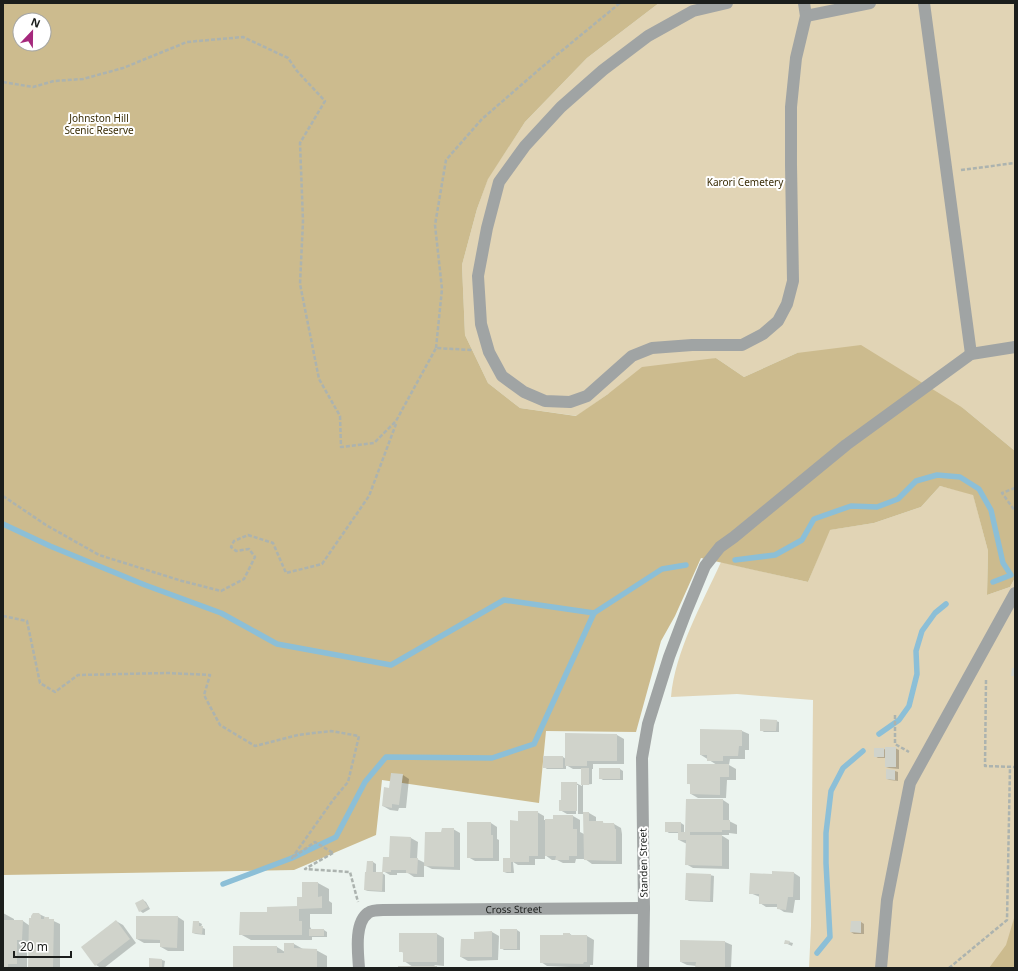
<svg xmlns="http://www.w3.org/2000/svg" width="1018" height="971" font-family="'Noto Sans',sans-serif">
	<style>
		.green { fill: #e1d4b5 }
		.forest { fill: #ccbb8e; fill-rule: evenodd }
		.shadow { fill: #0003 }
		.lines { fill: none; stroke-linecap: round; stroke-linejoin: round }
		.stream { stroke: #8cbfd7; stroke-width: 5.5 }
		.building { fill: #d0d3cb }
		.path { stroke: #acb3af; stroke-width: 2.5; stroke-dasharray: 4 2; stroke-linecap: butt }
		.minor { stroke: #a0a4a4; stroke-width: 12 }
		.labels { text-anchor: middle; stroke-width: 4; stroke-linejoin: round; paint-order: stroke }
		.park-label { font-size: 10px; fill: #392c05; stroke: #fff }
		.street-label { font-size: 10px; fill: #1b1e1c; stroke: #fff }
	</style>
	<rect width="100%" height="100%" fill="#ecf4ef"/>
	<g class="green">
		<path d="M659,3H1015V451L963,408L797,353L744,377L716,358L608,394L577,416L520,408L488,383L465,335L462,265L477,209L488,178L525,122L587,58Z"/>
		<path d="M940,486L973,494L988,551L987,595L1010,587L1015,578V968H809L811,926L813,700L737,694L671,697C675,651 702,604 721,562L808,582L829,530L874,523L921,507Z"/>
	</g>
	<g class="forest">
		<path d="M3,3H659L587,58L525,122L488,179L477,209L462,265L465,335L488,383L520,408L576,416L608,394L642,367L716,358L744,377L797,353L861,345L963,408L1015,451V578L1010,587L987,595L988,551L973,495L940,486L921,507L874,523L830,530L808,582L701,558L675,616L661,641L636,732L546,731L539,803L382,780L376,835L294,870L3,875ZM20,20H44V44H20Z"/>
		<path d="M1015,915V968H989L1006,945Z"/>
	</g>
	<g class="shadow">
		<path d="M776,721L779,722V732H764L761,730Z"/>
		<path d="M701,730L742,731L749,734V750H745V759H730L729,765L736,769V780H727L726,798H698L691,794V785L688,783L717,765L701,755Z"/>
		<path d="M566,734L617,735L624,739V764H593V769H592V784L583,785V813H589L596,817V822L614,824L621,828L622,834V864H592L585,859H576L575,863H563L557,860H552L545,855V859H535V865H518L513,862L514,873H507L504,872L511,859L519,822L537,812L544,816V820H554V816H573L580,820V832L584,834V814H578V785H576V814H567L560,810L576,783L582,786V769H573L566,765V769H547L544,767V757H563L566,759Z"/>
		<path d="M895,748L899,750V769L889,768L886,767V758H878L875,756V749H884L886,750Z"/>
		<path d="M620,769L623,771V780H603L600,778Z"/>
		<path d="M887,770L895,771L898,772V781L890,780L887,779Z"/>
		<path d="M403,775L409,779L406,808H399L398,811L390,810L383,806L390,789Z"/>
		<path d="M723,800L729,804V821L737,825V834L729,833V835H721L729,840V869L693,868L686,864L687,844L679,840V833H669L666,831L681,823L684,825V833Z"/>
		<path d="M491,823L497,827V839L499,840V861H475L468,857Z"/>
		<path d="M453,829L460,833V870L432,869L424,865V877H414L408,873H397V875H390L383,871L390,858L391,837L411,838L418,842L417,859L425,863L442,833Z"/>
		<path d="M373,862L376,864V873H382L385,875V892L368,891L365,890Z"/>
		<path d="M794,873L800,877V900H795L793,913L784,912L778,908V907H766L760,903V897L750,893Z"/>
		<path d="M710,875L714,876L713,902L689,901L686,899Z"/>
		<path d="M303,883H318L329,889V901L332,903V914H310V927L312,930H324L327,932V937H312V940H251L240,934L268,913L298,907L303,898Z"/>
		<path d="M143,900L146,902L150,909L143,913L140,911Z"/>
		<path d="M3,913L14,919V921H23L30,926L39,914L60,924V968H29L30,945H27V968H3Z"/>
		<path d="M178,917L184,921V951H168L161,947V943H144L137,939Z"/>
		<path d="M116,921L123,925L136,943L104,968H101L96,965Z"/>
		<path d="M198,922L202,924L201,927L205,929V935L196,934L193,933Z"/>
		<path d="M861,922L864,924V934H854L851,932Z"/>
		<path d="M517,930L520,932V950H504L501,948Z"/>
		<path d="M492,932L499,936L498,960L468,961L461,957L474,940Z"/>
		<path d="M400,934H437L444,938V966L434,965L438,968H399L413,967L404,961V953L400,951Z"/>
		<path d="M570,934L573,936H587L594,940L593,965H590V968L547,966L541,962L564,936Z"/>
		<path d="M725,942L732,945L731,968H696L697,966L687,965L681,962Z"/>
		<path d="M789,942L793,943L792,946L785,943Z"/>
		<path d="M285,944H294L303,949L316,950L327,956V968H234L277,947L285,952Z"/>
		<path d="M162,960L165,961L164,968H150Z"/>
	</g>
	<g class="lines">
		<g class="stream">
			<path d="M3,524L50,546L145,585L221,613L277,644L391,665L504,600L594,613"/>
			<path d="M735,560L775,555L802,540L814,519L851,506L877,507L898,499L916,481L937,475L960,477L979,489L991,510L1003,563L1011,575L993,582"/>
			<path d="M879,734L899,720L909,706L917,674L916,651L922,631L935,613L946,604"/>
			<path d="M223,884L292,858L336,837L365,782L386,757L492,758L534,744L594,613L662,569L686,565"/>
			<path d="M817,953L830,937L826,863V833L831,791L843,768L863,751"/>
		</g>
	</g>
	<g class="building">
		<path d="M1012,668H1015V676H1011Z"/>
		<path d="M760,719L777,720L776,731H760Z"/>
		<path d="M700,729L742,730V746H739L738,756H723V761H707V755H700Z"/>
		<path d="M565,733L617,734V761H587V766H565Z"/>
		<rect x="885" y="747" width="11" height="20"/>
		<rect x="874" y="748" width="10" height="9"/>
		<rect x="543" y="756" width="20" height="12"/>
		<path d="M687,764H729V777H720V795L690,794V784H687Z"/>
		<rect x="581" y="768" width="8" height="17"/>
		<rect x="599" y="768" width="21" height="11"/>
		<path d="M886,769L895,770V780L886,779Z"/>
		<path d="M391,773L403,774L399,805L392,804V808L382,806L384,787L389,788Z"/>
		<path d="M561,782H577V811H559V800H561Z"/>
		<path d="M686,799H723V820H730V830H722V832H685Z"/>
		<path d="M518,811H538V856H529V862H511V872H503V858H510V820L518,821Z"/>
		<path d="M583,812H589V821H603V823H614L615,829H616V861L584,860Z"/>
		<path d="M553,815H573V829H577V856H569V860H555L556,856H545V819H553Z"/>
		<path d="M467,822H491V835H493V858H467Z"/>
		<path d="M665,822H681V832H690V835H722V866L685,865L686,840H678V832H665Z"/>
		<path d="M442,828H454V867L424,866L425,832H441Z"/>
		<path d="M390,836L411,837L410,858H418L417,874L406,873V870H391V872H382L383,857H389Z"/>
		<path d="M367,861H373V872H383L382,891L364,890L365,872H366Z"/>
		<path d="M772,871L794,872L793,897H788L786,910L777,909V904H759V894H749L750,873L772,874Z"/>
		<path d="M686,873L711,874L710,901L685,900Z"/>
		<path d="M302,882H318V897L322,896V908L299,909V921H302V935H239L240,912H267V907L297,906V897H302Z"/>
		<path d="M143,899L148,907L139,912L135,903Z"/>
		<path d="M33,913H39L41,916V919H44V917H49V919H54L53,968H28L29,918H31V916Z"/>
		<path d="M136,916H178L177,948L160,947V940L136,939Z"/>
		<path d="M3,920H23L22,940H17V964H8V968H3Z"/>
		<path d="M116,920L130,939L95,966L81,947Z"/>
		<path d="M193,921H199V926H203L202,934L192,933Z"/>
		<path d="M851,921H861V933L850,932Z"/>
		<rect x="309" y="929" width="15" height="7"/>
		<rect x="500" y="929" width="17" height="20"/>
		<path d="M492,931V957H460L461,939H474V932Z"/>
		<path d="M399,933H437V962H403V952H399Z"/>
		<path d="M563,933H570V935H587V962H584L583,964L540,963V935H563Z"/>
		<path d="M680,940L725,941V968H695L696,962H680Z"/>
		<path d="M785,940L790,941L789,944H784Z"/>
		<path d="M284,943H294V948L317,949V968H233V946H277V953H284Z"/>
		<path d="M149,958L162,959V968H149Z"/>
		<rect x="398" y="966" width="39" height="2"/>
	</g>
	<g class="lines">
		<g class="path">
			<path d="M3,82L33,87L54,81L83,79L123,68L187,42L243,37L288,58L297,71L325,101L300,143L303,221L300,284L319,379L340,416L341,447L374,443L396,421L436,348L472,350"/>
			<path d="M961,170L1015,163"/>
			<path d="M436,348L442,289L435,225L446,160L482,119L542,67L620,3"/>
			<path d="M1015,488L1002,493L1015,511"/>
			<path d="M3,496L46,525L99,555L182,581L221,591L244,579L255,557L249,549L236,551L231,547L234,541L248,535L273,543L286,573L322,564L369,496L396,424"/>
			<path d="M3,616L27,621L40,683L55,692L78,675L168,673L210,675L204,695L220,725L255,746L298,735L331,731L359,736L348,782L333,800L292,858L315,842L333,853"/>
			<path d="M986,680L985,766L1015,767"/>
			<path d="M895,715V744L909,752"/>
			<path d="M333,853L305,869L350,872L358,902"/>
			<path d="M949,968L1007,920L1010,767"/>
		</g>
		<g class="minor">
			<path d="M727,3L693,11L648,36L603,70L561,107L525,146L499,182L487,228L478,276L481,324L489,352L502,376L524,392L545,401L570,402L587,396L632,356L652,348L692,345H742L763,334L778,321L787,304L793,281L791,165V107L796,58L806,16L804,3"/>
			<path d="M924,3L971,354"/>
			<path d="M806,16L870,3"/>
			<path id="s1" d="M359,968C358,953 354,923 368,913C372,910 378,910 383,910L644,908"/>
			<path d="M643,968L644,908L642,758L648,724L669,657L686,612L705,566L720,547L734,537L846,445L971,354L1015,347"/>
			<path d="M881,968L887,900L910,783L1015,593"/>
		</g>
	</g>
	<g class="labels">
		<g class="park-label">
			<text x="99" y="122">Johnston Hill<tspan x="99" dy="12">Scenic Reserve</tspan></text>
			<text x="745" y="186">Karori Cemetery</text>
		</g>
		<g class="street-label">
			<text transform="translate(643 863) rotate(-91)" y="4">Standen Street</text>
			<text dy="4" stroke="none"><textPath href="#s1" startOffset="204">Cross Street</textPath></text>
		</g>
	</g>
	<rect width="1018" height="971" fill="none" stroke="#1b1e1c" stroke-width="8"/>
	<g transform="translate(32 32) rotate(22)"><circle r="19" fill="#ffffff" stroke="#a4a5a4"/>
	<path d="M0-3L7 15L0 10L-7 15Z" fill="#a5287c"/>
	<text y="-6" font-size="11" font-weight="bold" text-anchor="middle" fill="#1b1e1c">N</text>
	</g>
	<path d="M14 951v6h57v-6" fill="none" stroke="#1b1e1c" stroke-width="2"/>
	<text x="20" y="951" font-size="12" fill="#1b1e1c" stroke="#ffffff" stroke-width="3" paint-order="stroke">20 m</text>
</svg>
